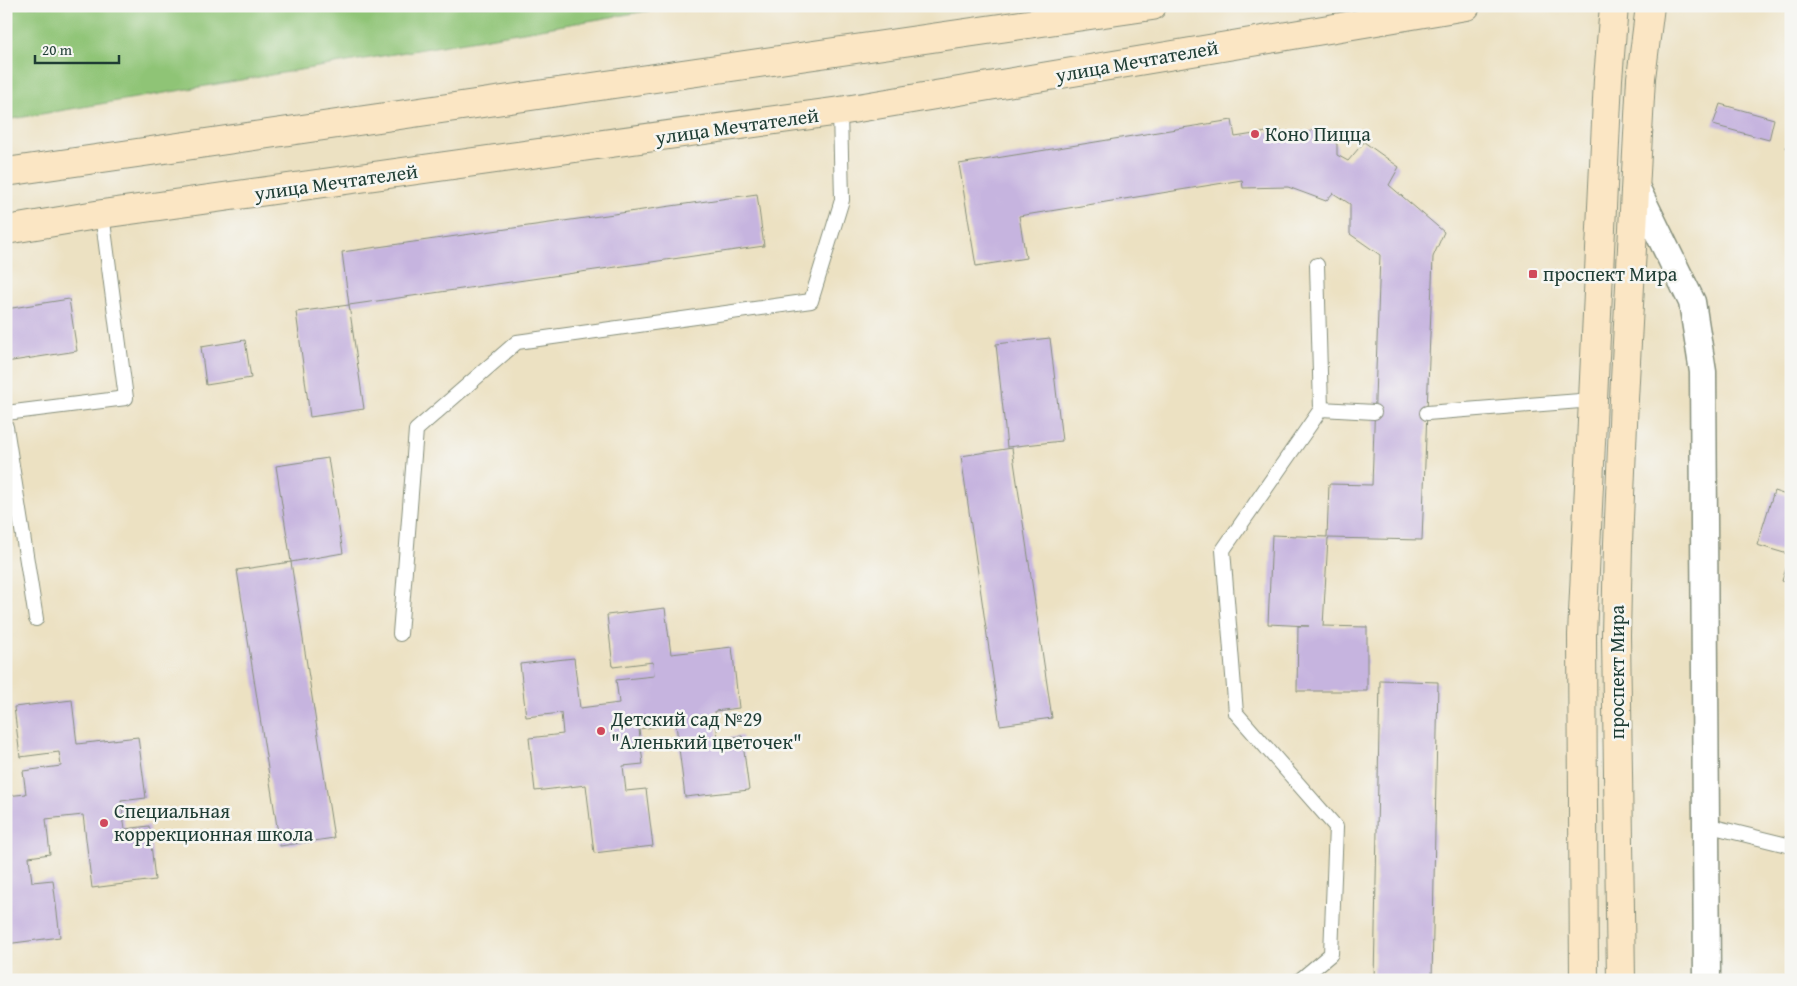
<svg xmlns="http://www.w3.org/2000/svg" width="1797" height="986" font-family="'Gentium Book Plus',serif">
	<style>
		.green { fill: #8fc476; stroke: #578055 }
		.building { fill: #c6b4df }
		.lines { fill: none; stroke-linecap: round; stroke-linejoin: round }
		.lane-casing { stroke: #868f7b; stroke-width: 16 }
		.street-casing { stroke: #868f7b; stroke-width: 29 }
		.secondary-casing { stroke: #868f7b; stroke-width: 30 }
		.lane { stroke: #fff; stroke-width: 14 }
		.street { stroke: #fff; stroke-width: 26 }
		.secondary { stroke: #fbe6c4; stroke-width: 28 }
		.poi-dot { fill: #d1495b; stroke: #f6f6f2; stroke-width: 2 }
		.labels { text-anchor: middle; stroke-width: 5; stroke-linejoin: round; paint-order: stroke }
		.street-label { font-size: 20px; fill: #1f3d34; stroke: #f6f6f2 }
		.poi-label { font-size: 20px; fill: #1f3d34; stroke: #f6f6f2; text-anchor: start }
	</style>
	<rect width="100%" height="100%" fill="#f6f6f2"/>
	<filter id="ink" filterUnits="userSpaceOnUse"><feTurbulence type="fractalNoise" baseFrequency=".02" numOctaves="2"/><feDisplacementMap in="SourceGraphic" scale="10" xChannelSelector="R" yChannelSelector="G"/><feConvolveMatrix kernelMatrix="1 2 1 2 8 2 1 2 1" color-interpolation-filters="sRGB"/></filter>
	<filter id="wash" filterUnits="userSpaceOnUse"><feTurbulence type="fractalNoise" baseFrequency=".0096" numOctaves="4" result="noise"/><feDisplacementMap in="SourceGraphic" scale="20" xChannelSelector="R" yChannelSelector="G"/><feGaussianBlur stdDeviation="1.12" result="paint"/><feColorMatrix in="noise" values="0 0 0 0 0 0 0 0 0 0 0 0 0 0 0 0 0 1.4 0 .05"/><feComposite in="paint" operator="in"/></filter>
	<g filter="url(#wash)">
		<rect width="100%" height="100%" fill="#ece1c2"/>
		<path class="green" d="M6,6H676L6,120Z"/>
		<g id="blocks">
			<g class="building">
				<path d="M1720,104L1774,119L1769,140L1713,125Z"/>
				<path d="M1232,120L1235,137L1280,130L1287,141L1316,129L1337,144V155L1348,161L1364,142L1399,167L1389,185L1444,232L1433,257L1422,540L1328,538L1323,626L1367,627V691H1297L1298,626H1309L1268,624L1272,535L1327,537L1329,484L1372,485L1380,255L1350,234V204L1333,193L1326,201L1288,187L1243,188L1242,180L1019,216L1026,258L976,266L959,164Z"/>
				<path d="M1790,130H1791V149L1786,148Z"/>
				<path d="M757,194L764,246L349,305L342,252Z"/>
				<path d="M69,299L77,351L6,362V309Z"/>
				<path d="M349,305L364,409L310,417L296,312Z"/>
				<path d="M1050,338L1062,441L1007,447L996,344Z"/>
				<path d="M245,340L251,378L206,385L201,347Z"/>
				<path d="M1012,448L1052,718L1000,725L961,456Z"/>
				<path d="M328,458L343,553L291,562L276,466Z"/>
				<path d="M1774,491L1789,496L1791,491V555L1757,545Z"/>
				<path d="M1790,556H1791V584L1782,581Z"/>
				<path d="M291,562L334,838L280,846L237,570Z"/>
				<path d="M665,608L671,654L732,647L739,708L715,711L718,739L742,736L749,790L685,797L676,724L639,729L643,764L623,766L626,791L646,789L653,846L594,853L586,785L535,791L529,738L563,734L561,713L526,717L520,664L574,658L580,708L619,703L616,680L654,676L653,662L613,667L607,615Z"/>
				<path d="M1380,680L1438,682L1432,980H1374Z"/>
				<path d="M72,700L77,744L138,737L146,798L121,801L125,829L149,826L155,880L92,888L83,815L46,819L50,854L29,857L32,882L53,880L60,937L6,944V796L26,794L23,771L61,766L59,752L20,757L14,707Z"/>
			</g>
		</g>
	</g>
	<g filter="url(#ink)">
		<use href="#blocks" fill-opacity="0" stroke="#868f7b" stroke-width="1"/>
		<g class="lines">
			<defs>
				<g id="lane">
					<path d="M1317,265L1321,409"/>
					<path d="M6,413L126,398L102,214"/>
					<path d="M1427,413L1593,400"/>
					<path d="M6,427L36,619"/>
					<path d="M400,634L416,430L517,342L811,301L842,200L840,111"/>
					<path d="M1706,825L1791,846"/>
					<path d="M1300,980L1331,954L1336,827L1236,713L1223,550L1321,409L1374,412"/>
				</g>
				<path id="street" d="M1636,187L1692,302L1703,372L1707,980"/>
				<g id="secondary">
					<path d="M6,172L1152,6"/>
					<path d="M6,230L102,214L840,111L1466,6"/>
					<path d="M1584,980L1582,635L1608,79L1614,6"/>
					<path d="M1621,980L1616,635L1618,543L1624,399L1641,78L1650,6"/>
				</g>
			</defs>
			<use href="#lane" class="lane-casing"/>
			<use href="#street" class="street-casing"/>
			<use href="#secondary" class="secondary-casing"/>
			<use href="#lane" class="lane"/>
			<use href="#street" class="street"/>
			<use href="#secondary" class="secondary"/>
		</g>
	</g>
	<g class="poi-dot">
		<circle cx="1255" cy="134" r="5"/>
		<rect x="1528" y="269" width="10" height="10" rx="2.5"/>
		<circle cx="601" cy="731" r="5"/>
		<circle cx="104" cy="823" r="5"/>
	</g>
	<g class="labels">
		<g class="street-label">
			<text transform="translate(1137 61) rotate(-10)" y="7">улица Мечтателей</text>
			<text transform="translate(737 126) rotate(-8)" y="7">улица Мечтателей</text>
			<text transform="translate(336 182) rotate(-8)" y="7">улица Мечтателей</text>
			<text transform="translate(1617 672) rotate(-90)" y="7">проспект Мира</text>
		</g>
		<g class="poi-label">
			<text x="1265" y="141">Коно Пицца</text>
			<text x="1543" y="281">проспект Мира</text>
			<text x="611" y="726">Детский сад №29<tspan x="611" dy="23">"Аленький цветочек"</tspan></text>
			<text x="114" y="818">Специальная<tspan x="114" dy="23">коррекционная школа</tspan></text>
		</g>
	</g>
	<rect width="1797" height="986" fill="none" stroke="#f6f6f2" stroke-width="25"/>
	<path d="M35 55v8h84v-8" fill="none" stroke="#1f3d34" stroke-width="2.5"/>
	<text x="42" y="55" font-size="15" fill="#1f3d34" stroke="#f6f6f2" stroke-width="4" paint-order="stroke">20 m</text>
</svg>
